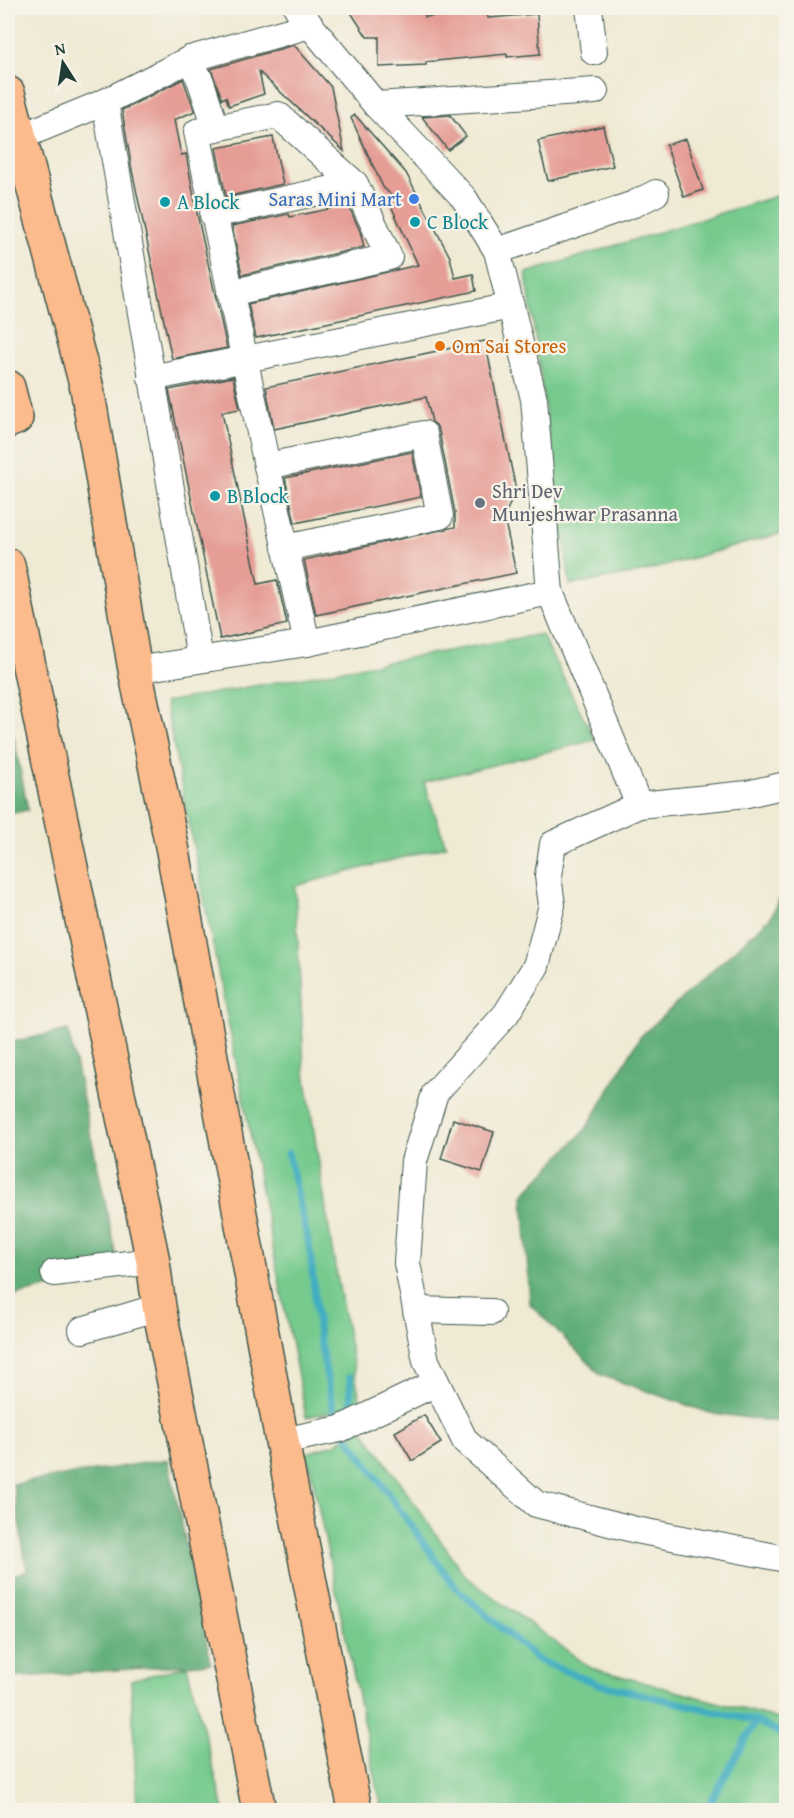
<svg xmlns="http://www.w3.org/2000/svg" width="794" height="1818" font-family="'Gentium Book Plus',serif">
	<style>
		.green { fill: #76ca8e; stroke: #4a8461; stroke-width: 1.5 }
		.forest { fill: #60ae79; stroke: #407656; stroke-width: 1.5 }
		.lines { fill: none; stroke-linecap: round; stroke-linejoin: round }
		.stream { stroke: #42aec1; stroke-width: 7 }
		.building { fill: #e59d96 }
		.minor-casing { stroke: #3e574c; stroke-width: 28 }
		.highway-casing { stroke: #3e574c; stroke-width: 36 }
		.minor { stroke: #fff; stroke-width: 26 }
		.highway { stroke: #fbbb8d; stroke-width: 33 }
		.shop-dot { fill: #3f7fe0; stroke: #f7f3e8; stroke-width: 2 }
		.culture-dot { fill: #0f9aa8; stroke: #f7f3e8; stroke-width: 2 }
		.food-dot { fill: #e8710a; stroke: #f7f3e8; stroke-width: 2 }
		.worship-dot { fill: #6b7280; stroke: #f7f3e8; stroke-width: 2 }
		.labels { text-anchor: middle; stroke-width: 4.5; stroke-linejoin: round; paint-order: stroke }
		.shop-label { font-size: 20px; fill: #366cbe; stroke: #f7f3e8; text-anchor: end }
		.culture-label { font-size: 20px; fill: #0d838f; stroke: #f7f3e8; text-anchor: start }
		.food-label { font-size: 20px; fill: #c56008; stroke: #f7f3e8; text-anchor: start }
		.worship-label { font-size: 20px; fill: #5b616d; stroke: #f7f3e8; text-anchor: start }
	</style>
	<rect width="100%" height="100%" fill="#f7f3e8"/>
	<filter id="ink" filterUnits="userSpaceOnUse"><feTurbulence type="fractalNoise" baseFrequency=".0167" numOctaves="2"/><feDisplacementMap in="SourceGraphic" scale="12" xChannelSelector="R" yChannelSelector="G"/><feConvolveMatrix kernelMatrix="1 2 1 2 8 2 1 2 1" color-interpolation-filters="sRGB"/></filter>
	<filter id="wash" filterUnits="userSpaceOnUse"><feTurbulence type="fractalNoise" baseFrequency=".008" numOctaves="4" result="noise"/><feDisplacementMap in="SourceGraphic" scale="24" xChannelSelector="R" yChannelSelector="G"/><feGaussianBlur stdDeviation="1.35" result="paint"/><feColorMatrix in="noise" values="0 0 0 0 0 0 0 0 0 0 0 0 0 0 0 0 0 1.4 0 .05"/><feComposite in="paint" operator="in"/></filter>
	<g filter="url(#wash)">
		<rect width="100%" height="100%" fill="#efead4"/>
		<g class="green">
			<path d="M786,193V532L642,572L570,585L526,273Z"/>
			<path d="M541,634L595,740L424,782L446,846L295,886L304,1066L333,1255L361,1406L306,1417L165,702Z"/>
			<path d="M361,1427L466,1577L591,1668L786,1721V1810H382L307,1453L335,1444Z"/>
			<path d="M187,1666L224,1810H137L131,1680Z"/>
		</g>
		<g class="forest">
			<path d="M8,708L28,810L8,814Z"/>
			<path d="M786,886V1423L710,1413L601,1375L530,1304L523,1195L586,1129L640,1037L770,918Z"/>
			<path d="M68,1030L120,1271L8,1297V1043Z"/>
			<path d="M168,1459L211,1663L9,1678L8,1576L27,1571L13,1484Z"/>
		</g>
		<g class="lines">
			<g class="stream">
				<path d="M288,1153L310,1250L319,1337L335,1417L339,1424"/>
				<path d="M335,1417L351,1408L350,1377"/>
				<path d="M345,1433L455,1587L538,1660L598,1684L756,1721L786,1736"/>
				<path d="M706,1810L756,1721"/>
			</g>
		</g>
		<g id="blocks">
			<g class="building">
				<path d="M348,8H425V17L487,11L488,18L537,14L540,54L507,57V54L426,62V65L379,67V37H367Z"/>
				<path d="M294,45L331,87L344,151L259,72L264,94L229,106L226,97L222,99L211,69Z"/>
				<path d="M183,79L195,111L174,120L181,155L186,154L198,218L227,348L172,359L132,170L122,110Z"/>
				<path d="M355,115L406,173L450,257L455,278L473,274L476,291L256,338L248,304L418,265L387,197L392,196L383,187L351,118Z"/>
				<path d="M450,115L466,136L448,150L422,117Z"/>
				<path d="M603,126L613,166L548,181L538,141Z"/>
				<path d="M273,137L283,184L226,197L216,148Z"/>
				<path d="M686,139L703,190L684,197L666,145Z"/>
				<path d="M348,205L360,231L364,247L242,275L232,226L289,214L290,217Z"/>
				<path d="M485,341L516,490L504,517L516,573L316,615L304,560L455,527V513L439,431L436,425L432,422L426,397L274,429L266,387Z"/>
				<path d="M233,377L240,409L222,412L258,584L277,580L287,624L220,639L169,390Z"/>
				<path d="M412,452L421,497L295,523L285,478Z"/>
				<path d="M453,1119L494,1132L482,1172L441,1159Z"/>
				<path d="M424,1415L441,1443L412,1461L395,1432Z"/>
			</g>
		</g>
	</g>
	<g filter="url(#ink)">
		<use href="#blocks" fill-opacity="0" stroke="#3e574c" stroke-width="1.5"/>
		<g class="lines">
			<defs>
				<g id="minor">
					<path d="M297,8L310,25L376,105L464,198L497,251L534,399L550,592L639,805L553,844L548,876L552,905L536,966L506,1014L435,1093L414,1161L407,1263L426,1361L465,1441L536,1504L636,1530L786,1559"/>
					<path d="M589,8L594,52"/>
					<path d="M190,59L201,82L216,128"/>
					<path d="M105,102L200,659"/>
					<path d="M376,105L595,91"/>
					<path d="M20,137L105,102L190,59L310,25"/>
					<path d="M213,215L355,184"/>
					<path d="M497,251L634,204L656,193"/>
					<path d="M230,293L389,257L355,184L278,115L197,132L267,466"/>
					<path d="M151,378L511,306"/>
					<path d="M285,548L440,516L424,434L267,466L307,643"/>
					<path d="M135,670L307,643L550,592"/>
					<path d="M639,805L747,794L786,785"/>
					<path d="M54,1273L153,1261"/>
					<path d="M416,1310L491,1312"/>
					<path d="M82,1330L159,1307"/>
					<path d="M282,1441L340,1429L436,1383"/>
				</g>
				<g id="highway">
					<path d="M8,93L87,388L135,670L172,846L282,1441L355,1810"/>
					<path d="M8,387L16,418L8,421"/>
					<path d="M8,565L153,1261L159,1307L259,1810"/>
				</g>
			</defs>
			<use href="#minor" class="minor-casing"/>
			<use href="#highway" class="highway-casing"/>
			<use href="#minor" class="minor"/>
			<use href="#highway" class="highway"/>
		</g>
	</g>
	<circle class="shop-dot" cx="414" cy="199" r="6"/>
	<g class="culture-dot">
		<circle cx="165" cy="202" r="6"/>
		<circle cx="415" cy="222" r="6"/>
		<circle cx="215" cy="496" r="6"/>
	</g>
	<circle class="food-dot" cx="440" cy="346" r="6"/>
	<circle class="worship-dot" cx="480" cy="503" r="6"/>
	<g class="labels">
		<g class="shop-label">
			<text x="402" y="206">Saras Mini Mart</text>
		</g>
		<g class="culture-label">
			<text x="177" y="209">A Block</text>
			<text x="427" y="229">C Block</text>
			<text x="227" y="503">B Block</text>
		</g>
		<g class="food-label">
			<text x="452" y="353">Om Sai Stores</text>
		</g>
		<g class="worship-label">
			<text x="492" y="498">Shri Dev<tspan x="492" dy="23">Munjeshwar Prasanna</tspan></text>
		</g>
	</g>
	<rect width="794" height="1818" fill="none" stroke="#f7f3e8" stroke-width="30"/>
	<g transform="translate(63 63) rotate(348)" stroke="#f7f3e8" stroke-width="4.5" paint-order="stroke">
	<path d="M0-4.5L10 22L0 15L-10 22Z" fill="#1f3d34"/>
	<text y="-9" font-size="16" font-weight="bold" text-anchor="middle" fill="#1f3d34">N</text>
	</g>
</svg>
